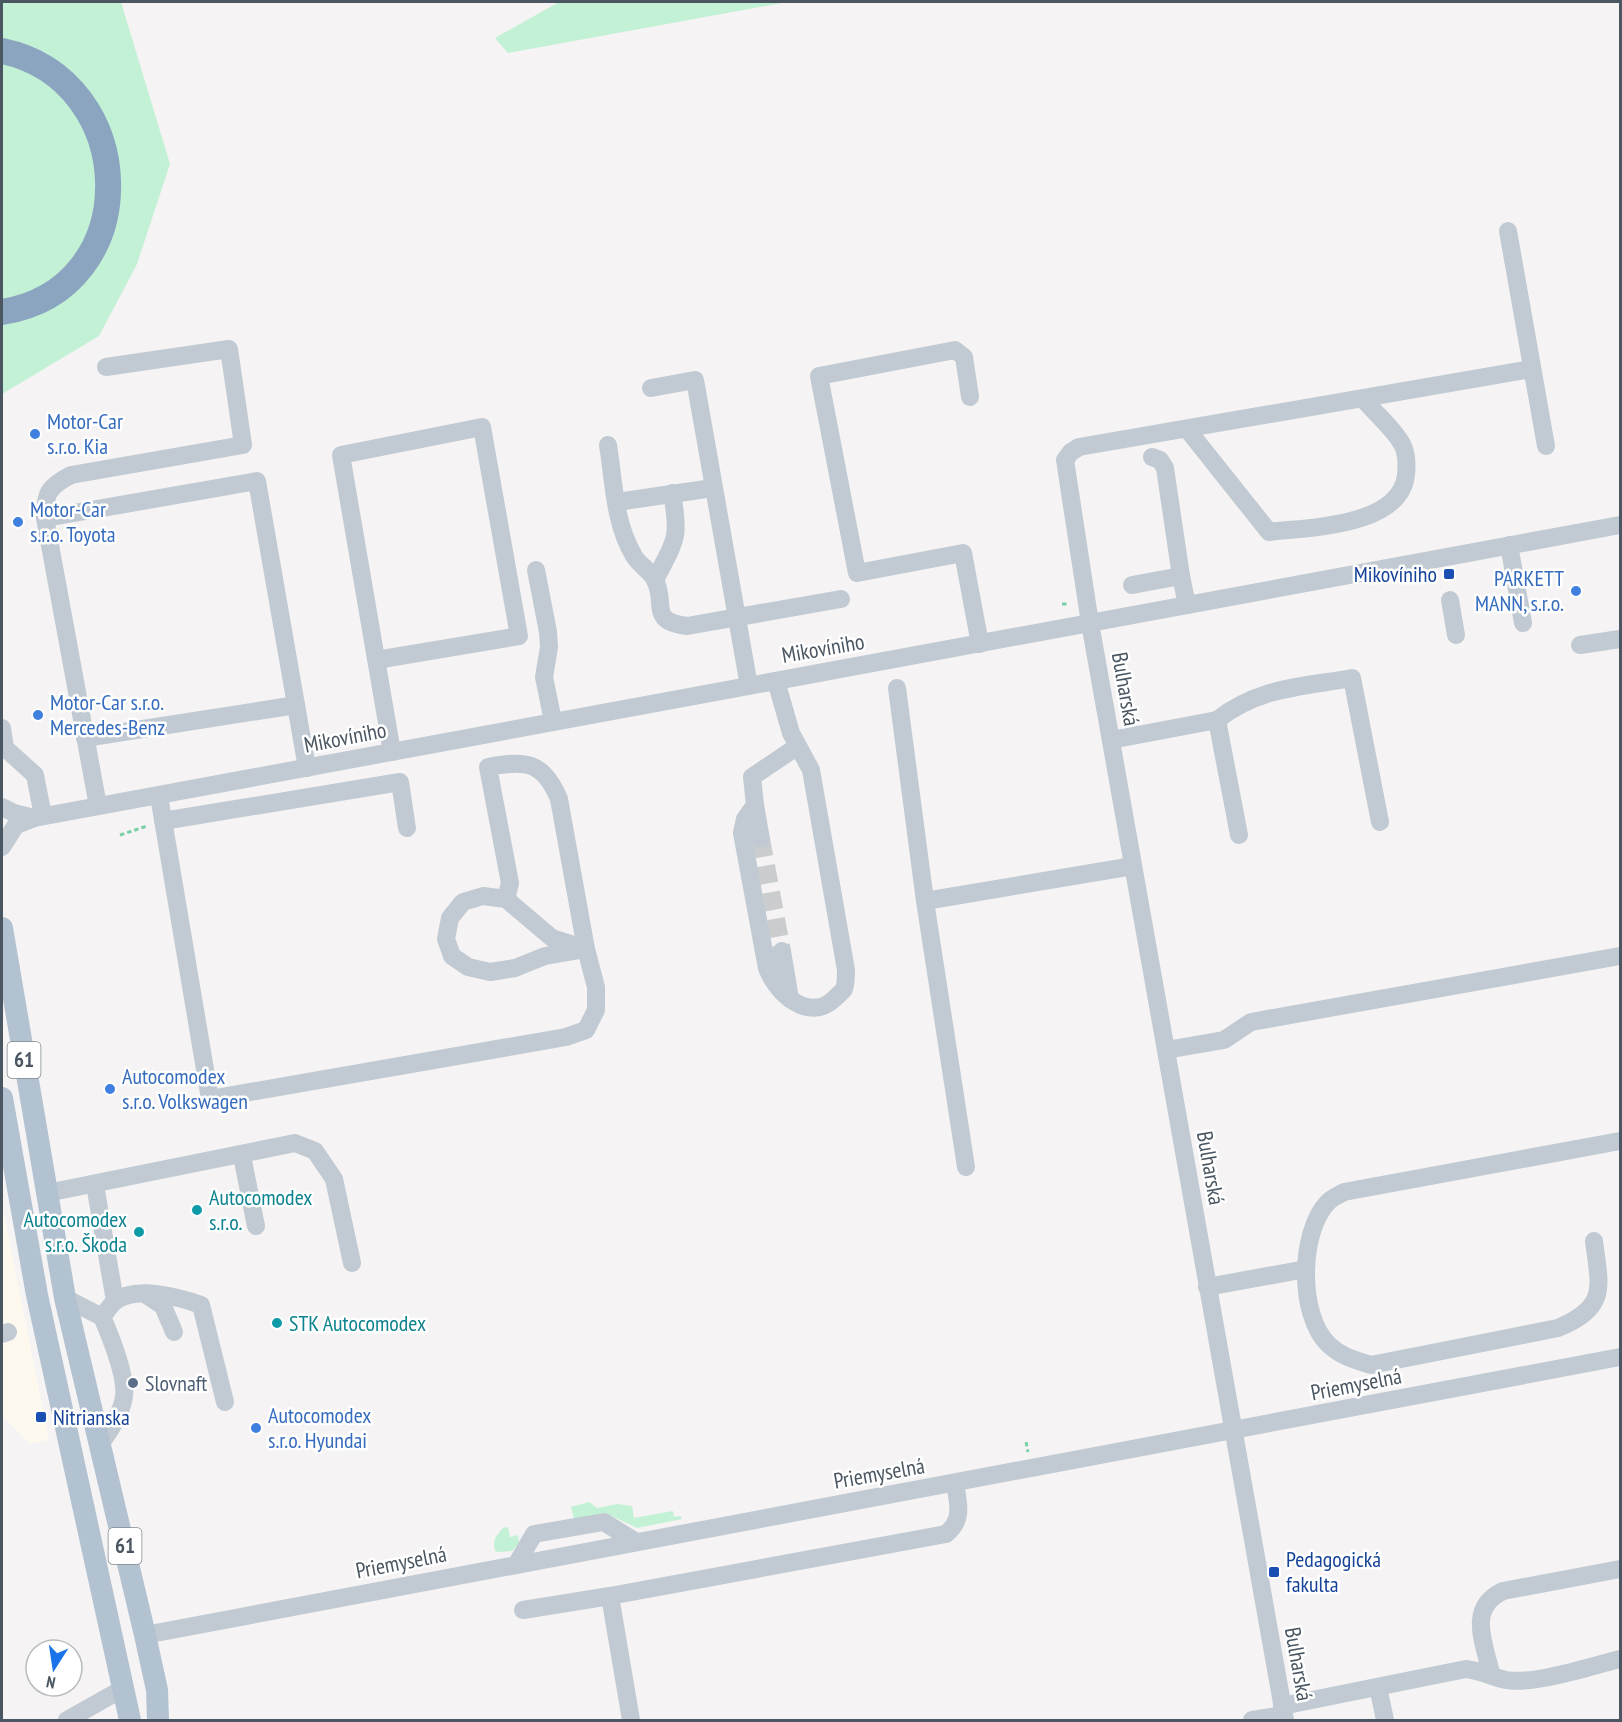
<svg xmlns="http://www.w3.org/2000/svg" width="1622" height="1722" font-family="'PT Sans Narrow',sans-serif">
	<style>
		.commercial { fill: #fdf9ef }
		.green { fill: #c3f1d5 }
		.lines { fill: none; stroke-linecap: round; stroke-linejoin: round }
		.minor-tunnel { stroke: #caccce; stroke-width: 18; stroke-dasharray: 18 9; stroke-linecap: butt }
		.path { stroke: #7ad0a6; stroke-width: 3; stroke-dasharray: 4.5 3; stroke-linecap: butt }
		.minor { stroke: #c1cad2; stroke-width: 18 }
		.major { stroke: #b3c2d1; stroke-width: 22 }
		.highway { stroke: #8ba5c1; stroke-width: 26 }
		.shop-dot { fill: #3f7fe0; stroke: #fff; stroke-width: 2 }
		.transit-dot { fill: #1a4fb4; stroke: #fff; stroke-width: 2 }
		.culture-dot { fill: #0f9aa8; stroke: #fff; stroke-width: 2 }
		.service-dot { fill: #5c6f8a; stroke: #fff; stroke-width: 2 }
		.labels { text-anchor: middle; stroke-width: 5; stroke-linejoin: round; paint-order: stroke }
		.shield { fill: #fff; stroke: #808990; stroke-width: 1.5 }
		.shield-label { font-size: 21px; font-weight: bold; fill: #4a5661 }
		.shop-label { font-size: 22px; fill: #366cbe; stroke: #fff; text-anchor: start }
		.transit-label { font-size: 22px; fill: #164399; stroke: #fff; text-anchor: start }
		.street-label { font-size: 22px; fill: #4a5661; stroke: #fff }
		.culture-label { font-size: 22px; fill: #0d838f; stroke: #fff; text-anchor: start }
		.service-label { font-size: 22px; fill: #4e5e75; stroke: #fff; text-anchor: start }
	</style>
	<rect width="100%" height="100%" fill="#f5f3f3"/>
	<path class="commercial" d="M2,1204L49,1440L29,1444L2,1416Z"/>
	<g class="green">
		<path d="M2,2H121L170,164L137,264L99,336L2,394Z"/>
		<path d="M559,2H788L508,53L495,38Z"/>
		<path d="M589,1502L597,1508L617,1504L632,1506L634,1518L673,1511L674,1517L681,1516L682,1519L637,1528L606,1513L574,1519L571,1507Z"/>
		<path d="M508,1527L510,1537L518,1535L519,1543L512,1551L496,1552C491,1542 496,1536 503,1528Z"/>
	</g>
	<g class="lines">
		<path class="minor-tunnel" d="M761,839L782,951"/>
		<g class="path">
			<path d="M1062,604H1069"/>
			<path d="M120,835L147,826"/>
			<path d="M1026,1442L1028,1452"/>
		</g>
		<g class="minor">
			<path d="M1508,231L1546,446"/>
			<path d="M651,388L695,380L749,686"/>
			<path d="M970,397L964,357L955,350L819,376L857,573L963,553L980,644"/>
			<path d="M1187,429L1269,532C1309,527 1400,527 1406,475C1407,465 1407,453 1402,444C1393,428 1375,413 1363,399"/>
			<path d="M608,445C614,482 614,523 634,556C639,565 651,571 655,580C667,604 648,621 687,626L841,599"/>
			<path d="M1152,457L1160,460L1165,468L1181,576"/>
			<path d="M617,502L713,488"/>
			<path d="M45,518L257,481L307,768"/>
			<path d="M1509,545L1523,623"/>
			<path d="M536,570L548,632L549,647L544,677L553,721"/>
			<path d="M655,580C676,539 680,539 672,493"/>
			<path d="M1132,585L1181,576L1187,605"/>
			<path d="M1450,600L1456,635"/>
			<path d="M1580,645L1620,639"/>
			<path d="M376,660L519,636L482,427L341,455L392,752"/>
			<path d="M776,681L791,733L811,770L846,970C846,976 846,984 844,989C842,992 837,996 834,999C809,1023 776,993 767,968L742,833L745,819L755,805L752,777L798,746"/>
			<path d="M897,688L925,901L966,1167"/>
			<path d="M1217,720C1259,687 1302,687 1352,678L1380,822"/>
			<path d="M2,728L5,748L35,775L43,816"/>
			<path d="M85,738L296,705"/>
			<path d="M1111,740L1217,720L1239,835"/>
			<path d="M159,796L210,1099L566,1037L586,1030L596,1010V987L586,949L559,799C543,761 526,760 488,767L510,883L506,899"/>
			<path d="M755,805L761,839"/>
			<path d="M98,806L45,518C45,493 48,487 71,475L243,445L229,349L106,367"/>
			<path d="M2,807L14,813L34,818"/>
			<path d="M163,821L400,782L407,828"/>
			<path d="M2,847L16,825L34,818L1620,525"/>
			<path d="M483,896L506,899L552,938L586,949L545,956L515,968L490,972L468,967L452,956L446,939L450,918L463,902Z"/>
			<path d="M925,901L1133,866"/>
			<path d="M782,951L790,999"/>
			<path d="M1166,1050L1224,1040L1251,1022L1620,956"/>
			<path d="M242,1156L256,1226"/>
			<path d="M95,1185L115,1301"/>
			<path d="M47,1193L295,1143L315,1151L334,1179L352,1263"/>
			<path d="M1594,1241C1600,1288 1608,1307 1558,1328L1371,1365C1355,1360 1342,1357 1329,1345C1298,1316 1299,1232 1328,1202C1332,1198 1339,1195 1344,1192L1620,1141"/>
			<path d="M1207,1287L1306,1269"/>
			<path d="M145,1294L163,1306L174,1332"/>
			<path d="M65,1298L102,1317C110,1335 127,1377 124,1397C121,1414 111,1429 101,1443"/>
			<path d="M102,1317C106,1312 110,1306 114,1302C135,1285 179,1297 201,1305L225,1402"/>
			<path d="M2,1334L8,1332"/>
			<path d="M516,1565L534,1534L604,1522L636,1542"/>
			<path d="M523,1610L610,1596"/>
			<path d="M145,1635L1620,1357"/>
			<path d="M1491,1673C1484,1642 1467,1608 1503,1591L1620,1569"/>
			<path d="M1378,1687L1385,1720"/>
			<path d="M1282,1706L1466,1669C1482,1671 1492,1677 1506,1680C1535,1685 1591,1666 1620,1659"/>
			<path d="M67,1720L124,1688"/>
			<path d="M631,1720L610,1596L946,1534C964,1519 958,1504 955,1483"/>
			<path d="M1252,1720L1284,1715"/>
			<path d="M1285,1720L1090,623L1065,460L1071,452L1079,447L1531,369"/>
		</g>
		<g class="major">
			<path d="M2,928L65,1298L145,1635L157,1690L158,1720"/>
			<path d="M2,1098L37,1295L130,1720"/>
		</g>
		<path class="highway" d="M2,51C140,80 147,289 2,312"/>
	</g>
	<g class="shop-dot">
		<circle cx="35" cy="434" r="6"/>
		<circle cx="18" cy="522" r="6"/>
		<circle cx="1576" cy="591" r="6"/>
		<circle cx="38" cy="715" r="6"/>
		<circle cx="110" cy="1089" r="6"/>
		<circle cx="256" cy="1428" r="6"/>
	</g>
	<g class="transit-dot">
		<rect x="1443" y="568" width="12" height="12" rx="3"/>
		<rect x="35" y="1411" width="12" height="12" rx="3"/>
		<rect x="1268" y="1566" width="12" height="12" rx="3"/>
	</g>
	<g class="culture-dot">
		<circle cx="197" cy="1210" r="6"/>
		<circle cx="139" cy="1232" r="6"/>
		<circle cx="277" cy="1323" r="6"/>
	</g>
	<circle class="service-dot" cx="133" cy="1383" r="6"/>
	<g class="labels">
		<g class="shield">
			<rect x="7.5" y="1042" width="33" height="36" rx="4.5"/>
			<rect x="108.5" y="1528" width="33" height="36" rx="4.5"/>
		</g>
		<g class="shield-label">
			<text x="24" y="1067">61</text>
			<text x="125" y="1553">61</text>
		</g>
		<g class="shop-label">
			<text x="47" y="429">Motor-Car<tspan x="47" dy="25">s.r.o. Kia</tspan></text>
			<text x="30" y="517">Motor-Car<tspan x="30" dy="25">s.r.o. Toyota</tspan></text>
			<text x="1564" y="586" text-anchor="end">PARKETT<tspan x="1564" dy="25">MANN, s.r.o.</tspan></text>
			<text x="50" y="710">Motor-Car s.r.o.<tspan x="50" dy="25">Mercedes-Benz</tspan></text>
			<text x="122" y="1084">Autocomodex<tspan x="122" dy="25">s.r.o. Volkswagen</tspan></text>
			<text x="268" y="1423">Autocomodex<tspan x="268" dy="25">s.r.o. Hyundai</tspan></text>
		</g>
		<g class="transit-label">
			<text x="1437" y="582" text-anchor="end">Mikovíniho</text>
			<text x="53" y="1425">Nitrianska</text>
			<text x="1286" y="1567">Pedagogická<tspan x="1286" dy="25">fakulta</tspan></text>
		</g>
		<g class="street-label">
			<text transform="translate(823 648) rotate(-10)" y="8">Mikovíniho</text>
			<text transform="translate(1126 689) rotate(80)" y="8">Bulharská</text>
			<text transform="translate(345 737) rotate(-11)" y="8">Mikovíniho</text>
			<text transform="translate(1211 1168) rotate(80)" y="8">Bulharská</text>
			<text transform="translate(1356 1384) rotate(-11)" y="8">Priemyselná</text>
			<text transform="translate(879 1473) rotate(-10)" y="8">Priemyselná</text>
			<text transform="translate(401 1562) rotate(-11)" y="8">Priemyselná</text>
			<text transform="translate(1299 1664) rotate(80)" y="8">Bulharská</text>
		</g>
		<g class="culture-label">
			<text x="209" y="1205">Autocomodex<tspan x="209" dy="25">s.r.o.</tspan></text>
			<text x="127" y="1227" text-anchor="end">Autocomodex<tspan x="127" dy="25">s.r.o. Škoda</tspan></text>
			<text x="289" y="1331">STK Autocomodex</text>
		</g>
		<g class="service-label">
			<text x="145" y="1391">Slovnaft</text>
		</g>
	</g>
	<rect width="1622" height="1722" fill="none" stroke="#4a5661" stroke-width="6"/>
	<g transform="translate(54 1668) rotate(192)"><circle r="28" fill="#ffffff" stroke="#b7bbc0" stroke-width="1.5"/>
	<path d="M0-4.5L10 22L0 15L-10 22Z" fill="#1a73e8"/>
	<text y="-9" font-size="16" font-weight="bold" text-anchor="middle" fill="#4a5661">N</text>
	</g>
</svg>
